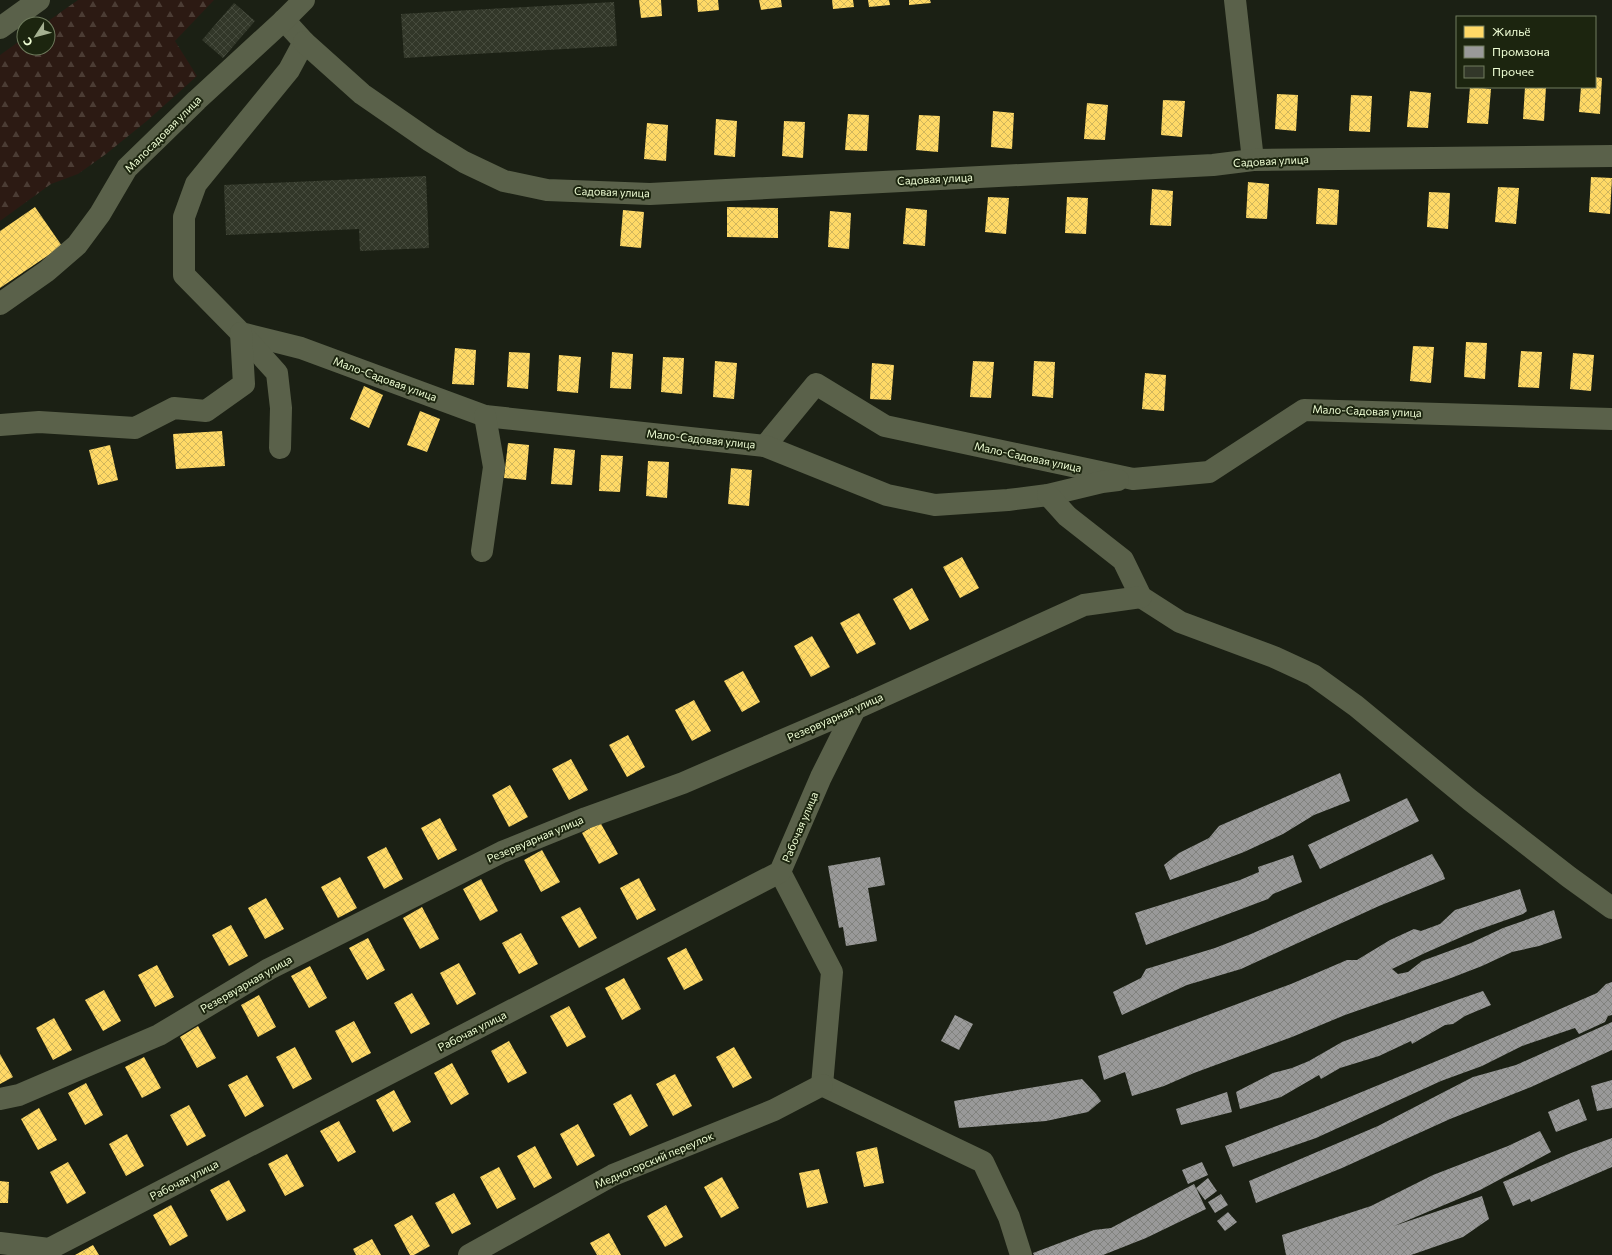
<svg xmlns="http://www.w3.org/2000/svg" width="1612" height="1255" font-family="Commissioner,sans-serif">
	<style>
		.forest { fill: url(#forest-firs) }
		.homes { fill: url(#homes-cross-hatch) }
		.industry { fill: url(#industry-cross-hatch) }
		.building { fill: url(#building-cross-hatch) }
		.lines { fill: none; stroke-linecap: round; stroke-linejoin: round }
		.minor { stroke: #5a614a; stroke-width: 22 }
		.labels { text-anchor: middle; stroke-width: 4; stroke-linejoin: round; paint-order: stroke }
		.street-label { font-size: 11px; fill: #effed5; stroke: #1c250f }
	</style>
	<defs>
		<pattern id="forest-firs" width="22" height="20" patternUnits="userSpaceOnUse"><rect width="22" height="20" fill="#2c1a13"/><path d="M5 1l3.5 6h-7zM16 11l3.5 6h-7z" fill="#4b3c34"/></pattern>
		<pattern id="homes-cross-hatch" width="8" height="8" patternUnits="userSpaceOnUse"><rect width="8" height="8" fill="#ffd966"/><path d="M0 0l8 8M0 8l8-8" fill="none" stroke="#d1b65c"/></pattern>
		<pattern id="industry-cross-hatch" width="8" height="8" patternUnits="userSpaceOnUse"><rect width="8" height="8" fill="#999"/><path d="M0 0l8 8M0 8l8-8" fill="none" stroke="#81827e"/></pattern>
		<pattern id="building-cross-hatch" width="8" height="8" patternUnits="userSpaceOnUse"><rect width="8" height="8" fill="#323729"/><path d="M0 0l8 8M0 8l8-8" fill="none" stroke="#464b3d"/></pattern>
	</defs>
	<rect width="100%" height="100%" fill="#1b2014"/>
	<path class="forest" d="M78,0H214L175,41L197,76L148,120L106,154L78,174L51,184L0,221V55L24,38V48H48V24H44Z"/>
	<g class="homes">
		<path d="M639,0H661L662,16L641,18Z"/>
		<path d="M697,0H718L719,10L698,12Z"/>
		<path d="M759,0H781L782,7L761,10Z"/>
		<path d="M832,0H853L854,7L833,9Z"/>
		<path d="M868,0H889L890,5L869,7Z"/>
		<path d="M909,0H930L931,3L909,5Z"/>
		<path d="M1595,77L1602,78L1600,114L1579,112L1581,87H1595Z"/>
		<path d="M1470,87L1491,89L1488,124L1467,123Z"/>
		<path d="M1525,87H1546L1544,121L1523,119Z"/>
		<path d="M1410,91L1431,93L1428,128L1407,127Z"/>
		<path d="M1277,94L1298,95L1296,131L1275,129Z"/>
		<path d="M1351,95L1372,96L1370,132L1349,131Z"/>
		<path d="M1163,100L1185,101L1182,137L1161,135Z"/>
		<path d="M1087,103L1108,105L1105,140L1084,139Z"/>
		<path d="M993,111L1014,113L1012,149L991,147Z"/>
		<path d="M848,114L869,115L867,151L845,150Z"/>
		<path d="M919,115L940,116L938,152L916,150Z"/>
		<path d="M716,119L737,121L735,157L714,155Z"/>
		<path d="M784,121L805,122L803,158L782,156Z"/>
		<path d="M647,123L668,125L666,161L644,159Z"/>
		<path d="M1591,177L1612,178L1610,214L1589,212Z"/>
		<path d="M1248,182L1269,184L1267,219L1246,218Z"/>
		<path d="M1498,187L1519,188L1516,224L1495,222Z"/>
		<path d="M1318,188L1339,190L1337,225L1316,224Z"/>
		<path d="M1152,189L1173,191L1171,226L1150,225Z"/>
		<path d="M1429,192L1450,193L1448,229L1427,227Z"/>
		<path d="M988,197L1009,198L1006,234L985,232Z"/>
		<path d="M1067,197L1088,198L1086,234L1065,233Z"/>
		<path d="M35,207L62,246L0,288V231Z"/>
		<path d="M727,207L778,208V238L727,237Z"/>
		<path d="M906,208L927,210L925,246L903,244Z"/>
		<path d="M623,210L644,212L641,248L620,246Z"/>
		<path d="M830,211L851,213L849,249L828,247Z"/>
		<path d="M1466,342L1487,343L1485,379L1464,377Z"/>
		<path d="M1413,346L1434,347L1431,383L1410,381Z"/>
		<path d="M455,348L476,350L474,385L452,384Z"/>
		<path d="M1521,351L1542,352L1539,388L1518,387Z"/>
		<path d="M509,352L530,353L528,389L507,387Z"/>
		<path d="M612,352L633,354L631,389L610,388Z"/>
		<path d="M1573,353L1594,355L1591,391L1570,389Z"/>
		<path d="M559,355L581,357L578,393L557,391Z"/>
		<path d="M663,357L684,358L682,394L661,392Z"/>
		<path d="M715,361L737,363L734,399L713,397Z"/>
		<path d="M973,361L994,362L991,398L970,397Z"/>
		<path d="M1034,361L1055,362L1053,398L1032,396Z"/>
		<path d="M872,363L894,365L891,400L870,399Z"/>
		<path d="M1145,373L1166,375L1164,411L1142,409Z"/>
		<path d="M364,386L383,395L369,428L350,419Z"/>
		<path d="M420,411L440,419L427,452L407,445Z"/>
		<path d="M222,431L225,466L176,469L173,434Z"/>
		<path d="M508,443L529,445L526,480L504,478Z"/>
		<path d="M110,445L118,480L98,485L89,450Z"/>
		<path d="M554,448L575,450L572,485L551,484Z"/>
		<path d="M601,455L623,456L620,492L599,491Z"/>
		<path d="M648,461L669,462L667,498L646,496Z"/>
		<path d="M731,468L752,470L749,506L728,504Z"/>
		<path d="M962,557L979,588L960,598L943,567Z"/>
		<path d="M912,588L929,620L910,630L893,599Z"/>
		<path d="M859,613L876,644L857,654L840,623Z"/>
		<path d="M812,636L830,667L811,677L794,646Z"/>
		<path d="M743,671L760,702L742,712L724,681Z"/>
		<path d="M694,700L711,731L692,741L675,710Z"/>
		<path d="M628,735L645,767L627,777L609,745Z"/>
		<path d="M571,759L588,790L569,800L552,769Z"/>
		<path d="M510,785L528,817L509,827L492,795Z"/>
		<path d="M440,818L457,850L438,860L421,828Z"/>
		<path d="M600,822L618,854L599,864L582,833Z"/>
		<path d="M386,847L403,879L384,889L367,857Z"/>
		<path d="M542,850L560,882L541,892L524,860Z"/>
		<path d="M340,877L357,908L338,918L321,887Z"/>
		<path d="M639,878L656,910L637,920L620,888Z"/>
		<path d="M481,879L498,911L480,921L463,889Z"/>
		<path d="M266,898L284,929L265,939L248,908Z"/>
		<path d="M422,907L439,939L420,949L403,918Z"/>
		<path d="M580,907L597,938L579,948L561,917Z"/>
		<path d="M231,925L248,956L229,966L212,935Z"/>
		<path d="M521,933L538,964L519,974L502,943Z"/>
		<path d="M368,938L385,970L367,980L349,948Z"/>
		<path d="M686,948L703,980L684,990L667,958Z"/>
		<path d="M459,963L476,994L457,1005L440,973Z"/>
		<path d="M157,965L174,997L155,1007L138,975Z"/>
		<path d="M310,966L327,998L309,1008L291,976Z"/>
		<path d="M624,978L641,1009L622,1020L605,988Z"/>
		<path d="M104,990L121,1021L103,1031L85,1000Z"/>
		<path d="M412,993L430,1024L411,1034L394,1003Z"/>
		<path d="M259,995L276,1027L258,1037L241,1005Z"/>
		<path d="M569,1006L586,1037L567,1047L550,1016Z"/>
		<path d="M54,1018L72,1050L53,1060L36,1028Z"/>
		<path d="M354,1021L371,1053L352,1063L335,1031Z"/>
		<path d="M198,1026L216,1058L197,1068L180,1037Z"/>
		<path d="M509,1041L527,1073L508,1083L491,1051Z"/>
		<path d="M295,1047L312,1079L293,1089L276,1057Z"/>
		<path d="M734,1047L752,1078L733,1088L716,1057Z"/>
		<path d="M0,1054L13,1077L0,1084Z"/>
		<path d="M144,1057L161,1088L142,1098L125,1067Z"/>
		<path d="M452,1063L469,1094L451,1105L434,1073Z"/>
		<path d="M675,1074L692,1106L673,1116L656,1084Z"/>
		<path d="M247,1075L264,1106L245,1117L228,1085Z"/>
		<path d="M86,1083L103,1115L85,1125L68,1093Z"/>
		<path d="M394,1090L411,1122L393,1132L376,1100Z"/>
		<path d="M631,1094L648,1126L630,1136L613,1104Z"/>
		<path d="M189,1105L206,1136L187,1146L170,1115Z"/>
		<path d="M39,1108L57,1140L38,1150L21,1119Z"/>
		<path d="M339,1121L356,1152L338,1162L320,1131Z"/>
		<path d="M578,1124L595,1156L577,1166L560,1134Z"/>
		<path d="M127,1134L144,1166L126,1176L109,1144Z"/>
		<path d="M535,1146L552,1178L534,1188L517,1156Z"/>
		<path d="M877,1147L884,1183L864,1187L856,1152Z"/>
		<path d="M287,1154L304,1186L285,1196L268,1164Z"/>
		<path d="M68,1162L86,1193L67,1204L50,1172Z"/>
		<path d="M499,1167L516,1199L497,1209L480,1177Z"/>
		<path d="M819,1169L828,1203L807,1208L799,1173Z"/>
		<path d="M722,1177L739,1208L721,1218L704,1187Z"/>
		<path d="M229,1180L246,1211L227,1221L210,1190Z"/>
		<path d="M0,1181L9,1182L8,1203H0Z"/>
		<path d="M454,1193L471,1224L452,1234L435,1203Z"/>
		<path d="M171,1205L188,1236L170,1246L153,1215Z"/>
		<path d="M666,1205L683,1237L665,1247L647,1216Z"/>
		<path d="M412,1215L430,1246L414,1255H410L394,1225Z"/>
		<path d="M609,1233L621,1255H597L590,1243Z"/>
		<path d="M372,1239L381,1255H356L353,1249Z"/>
		<path d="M93,1245L99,1255H75Z"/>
	</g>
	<g class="industry">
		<path d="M1340,773L1350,801L1314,815L1283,834L1244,852L1170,880L1164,865L1179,853L1209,838L1219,826Z"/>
		<path d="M1407,798L1419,821L1320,869L1308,845Z"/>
		<path d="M1432,854L1443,873L1445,879L1379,906L1241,969L1187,985L1122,1015L1113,992L1141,978L1146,969L1215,948L1251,934Z"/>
		<path d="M1293,855L1302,882L1273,894L1268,899L1146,945L1135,913L1240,880L1259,872L1258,867Z"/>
		<path d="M880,857L885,885L868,888L877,941L846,946L843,927L839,928L828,866Z"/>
		<path d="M1520,889L1527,911L1523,914L1475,931L1425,953L1392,969L1398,974L1408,972L1422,961L1471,943L1503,928L1554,910L1562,938L1539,946L1512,952L1482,966L1451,978L1345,1015L1292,1037L1194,1073L1164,1086L1132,1096L1125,1072L1104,1080L1098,1056L1291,984L1347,960H1357L1390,940L1414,929L1421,931L1440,924L1455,910Z"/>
		<path d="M1612,982V1015L1608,1016L1605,1022L1579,1034L1575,1028L1522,1046L1482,1066L1441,1081L1316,1138L1233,1167L1225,1146L1318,1110L1507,1032L1597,993L1606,984Z"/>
		<path d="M1483,991L1491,1005L1465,1016L1453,1024L1445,1025L1412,1044L1411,1041L1379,1056L1340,1068L1321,1079L1319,1075L1281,1097L1240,1109L1236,1092L1273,1073L1292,1068L1309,1061L1342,1042L1454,1001Z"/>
		<path d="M955,1015L973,1024L959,1050L941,1041Z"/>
		<path d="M1612,1022V1050L1531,1087L1450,1119L1342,1168L1256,1203L1249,1181L1378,1126L1473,1077L1516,1065Z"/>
		<path d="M1082,1079L1096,1094L1101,1101L1088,1112L1046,1121L959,1128L954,1101Z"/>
		<path d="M1612,1080V1108L1597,1111L1591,1086Z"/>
		<path d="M1227,1092L1232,1112L1181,1125L1176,1109Z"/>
		<path d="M1579,1099L1587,1120L1556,1132L1548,1112Z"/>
		<path d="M1540,1131L1551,1152L1480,1190L1394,1226L1482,1196L1489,1219L1463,1237L1411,1255H1286L1282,1235L1371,1206L1433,1175L1508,1146Z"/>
		<path d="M1612,1138V1167L1531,1202L1530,1199L1513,1206L1503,1182L1571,1153Z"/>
		<path d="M1202,1162L1208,1175L1188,1184L1182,1170Z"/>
		<path d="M1208,1178L1217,1191L1205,1200L1196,1188L1206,1209L1146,1238L1103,1255H1034L1033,1253L1094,1230L1111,1228L1194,1184L1196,1188Z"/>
		<path d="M1221,1194L1228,1205L1215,1213L1208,1202Z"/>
		<path d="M1228,1212L1237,1222L1225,1231L1217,1221Z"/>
	</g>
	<g class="building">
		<path d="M614,2L617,46L404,58L401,14Z"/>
		<path d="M234,3L255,21L223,58L202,40Z"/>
		<path d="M426,176L429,248L360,251L359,229L226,235L224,185Z"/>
	</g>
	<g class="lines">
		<g class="minor">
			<path d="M1235,0L1253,160"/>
			<path d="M284,20L304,42L289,70L196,184L184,217V275L241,333L301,348L485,416L765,446L816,384L885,426L1133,479L1209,472L1304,410L1612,419"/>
			<path d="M0,28L39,0"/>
			<path d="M304,42L362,94L430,141L464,162L504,181L547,190L650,194L1213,165L1253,160L1612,156"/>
			<path d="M0,304L47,271L77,245L100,214L127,168L197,100L284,20L304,0"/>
			<path d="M241,333L277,373L281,408L280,448"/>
			<path d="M0,425L39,422L135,428L174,408L206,411L244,384L241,333"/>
			<path d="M765,446L887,495L935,505L1008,500L1048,495L1102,482L1118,480"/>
			<path d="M1048,495L1067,516L1123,560L1141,597L1180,622L1274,657L1313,675L1356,706L1470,800L1569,877L1612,908"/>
			<path d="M482,551L494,467L485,416"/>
			<path d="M780,872L832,972L822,1085"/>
			<path d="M822,1085L983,1162L1009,1217L1021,1255"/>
			<path d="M0,1099L19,1095L159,1035L269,969L502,852L586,818L683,783L855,709L1084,605L1141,597"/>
			<path d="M0,1243L49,1249L780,872L821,777L855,709"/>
			<path d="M469,1255L613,1175L774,1110L822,1085"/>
		</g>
	</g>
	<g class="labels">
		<g class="street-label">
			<text transform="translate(163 134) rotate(-45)" y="4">Малосадовая улица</text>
			<text transform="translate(1271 161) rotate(-3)" y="4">Садовая улица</text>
			<text transform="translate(935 179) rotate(-3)" y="4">Садовая улица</text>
			<text transform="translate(612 192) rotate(2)" y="4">Садовая улица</text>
			<text transform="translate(385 379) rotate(20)" y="4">Мало-Садовая улица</text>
			<text transform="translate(1367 411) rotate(2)" y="4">Мало-Садовая улица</text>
			<text transform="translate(701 439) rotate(6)" y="4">Мало-Садовая улица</text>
			<text transform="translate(1028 457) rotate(12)" y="4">Мало-Садовая улица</text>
			<text transform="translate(835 717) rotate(-24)" y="4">Резервуарная улица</text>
			<text transform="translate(800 827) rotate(-67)" y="4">Рабочая улица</text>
			<text transform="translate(535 839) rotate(-23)" y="4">Резервуарная улица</text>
			<text transform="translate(246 984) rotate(-30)" y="4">Резервуарная улица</text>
			<text transform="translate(472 1031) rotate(-27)" y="4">Рабочая улица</text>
			<text transform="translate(654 1160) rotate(-23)" y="4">Медногорский переулок</text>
			<text transform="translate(184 1180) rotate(-27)" y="4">Рабочая улица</text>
		</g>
	</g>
	<rect x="1456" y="16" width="140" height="72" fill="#1c250f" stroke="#707c5e"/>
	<rect x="1464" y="26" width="20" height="12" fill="#ffd966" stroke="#707c5e"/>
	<text x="1492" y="36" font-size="12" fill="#effed5">Жильё</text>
	<rect x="1464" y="46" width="20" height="12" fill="#999999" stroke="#707c5e"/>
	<text x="1492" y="56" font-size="12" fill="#effed5">Промзона</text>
	<rect x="1464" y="66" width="20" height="12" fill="#323729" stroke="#707c5e"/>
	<text x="1492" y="76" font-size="12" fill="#effed5">Прочее</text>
	<g transform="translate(36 36) rotate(234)"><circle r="19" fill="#1c250f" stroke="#707c5e"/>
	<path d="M0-3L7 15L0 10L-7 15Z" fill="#a5b091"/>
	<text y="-6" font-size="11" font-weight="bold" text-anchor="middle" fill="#effed5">С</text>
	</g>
</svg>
